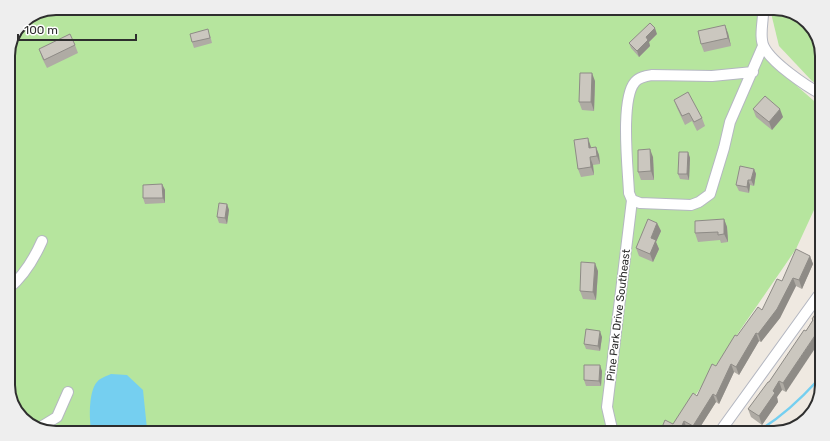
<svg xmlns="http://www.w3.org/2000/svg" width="830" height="441" font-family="Rubik,sans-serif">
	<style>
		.green { fill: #b6e59e }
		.water { fill: #75cff0 }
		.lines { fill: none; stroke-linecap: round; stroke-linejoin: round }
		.stream { stroke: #75cff0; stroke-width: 2.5 }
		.minor-casing { stroke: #b4b7c1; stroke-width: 12 }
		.minor { stroke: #fff; stroke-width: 10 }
		.wall { fill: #afaba4 }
		.shaded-wall { fill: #8e8b86 }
		.building { fill: #cbc7bf; stroke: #8e8b86 }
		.labels { text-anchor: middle; stroke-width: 3; stroke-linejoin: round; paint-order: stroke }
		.street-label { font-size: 11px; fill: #2e2e2e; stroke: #fff }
		.rim { fill: none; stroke: #2e2e2e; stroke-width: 2 }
	</style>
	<rect width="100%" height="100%" fill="#efe9e1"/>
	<g class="green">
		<path d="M56,8L764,13L763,46L798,87L821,107L820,197L796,249L675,425L682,432L35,428L16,412L10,393L8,360V53L22,22Z"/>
		<path d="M771,13H795L814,30L822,53L821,87L812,81L779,46Z"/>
	</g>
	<path class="water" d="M111,374L127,375L143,390L147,429L91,428C89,416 89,391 97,382C100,378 107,376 111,374Z"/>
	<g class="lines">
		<path class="stream" d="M755,433C779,419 798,402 817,381"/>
		<defs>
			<g id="minor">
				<path d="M763,13C763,23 759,38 764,47C772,63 806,86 821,94"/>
				<path d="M753,72L712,76L652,75C646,76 639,77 635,82C620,99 628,169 629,193L632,200L640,203L691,205L699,202L710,194L724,148L730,122L763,46"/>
				<path d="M8,289C24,276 34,259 42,241"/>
				<path d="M39,428L57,417L68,392"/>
				<path d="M612,429L607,407L632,200"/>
				<path d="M719,433L818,296"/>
			</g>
		</defs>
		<use href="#minor" class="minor-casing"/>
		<use href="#minor" class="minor"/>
	</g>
	<g class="wall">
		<path d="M728,33L731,46L704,52L701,44Z"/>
		<path d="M657,34L649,42L650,46L639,57L631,48L629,43Z"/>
		<path d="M210,35L212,43L194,48L192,42Z"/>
		<path d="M75,45L78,53L47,68L42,58L39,49Z"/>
		<path d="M595,81L594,111L582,110L579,102Z"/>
		<path d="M674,100L702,118L705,126L697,131L692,121L685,125L677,108Z"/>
		<path d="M753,109L783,117L772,130L756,117Z"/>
		<path d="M591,147V148L596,147L599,155L600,164L593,165L594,175L581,177L578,169Z"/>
		<path d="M688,152L690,158L689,180L680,179L678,174Z"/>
		<path d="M653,157L654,180H641L638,172Z"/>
		<path d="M754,169L756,174L754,186L750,185L749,193L739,191L736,185Z"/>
		<path d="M162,184L165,190V203L145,204L143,198Z"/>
		<path d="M227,204L229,210L227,224L219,223L217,217Z"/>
		<path d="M724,219L727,227L728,242L721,243L720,240L698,242L695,233Z"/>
		<path d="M657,223L661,231L656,242L659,249L653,262L639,256L636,248Z"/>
		<path d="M810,256L813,264L802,289L796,286L780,318L761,342L759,341L739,375L734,372L719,404L716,402L697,432H692L687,429L686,432H660L673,424L697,396L737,336L762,310L782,281Z"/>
		<path d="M598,271L596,300L583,299L580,291Z"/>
		<path d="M818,310L786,392L782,390L777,397L778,402L762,425L751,417L748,409L769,382L806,331L812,321V319Z"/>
		<path d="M602,337L600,351L586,349L584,344Z"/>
		<path d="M602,371L601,386H586L584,380Z"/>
	</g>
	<g class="shaded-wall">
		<path d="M725,25L728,33L731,46L728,38Z"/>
		<path d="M655,28L657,34L649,42L650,46L639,57L637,51L646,37Z"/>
		<path d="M592,73L595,81L594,111L591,102Z"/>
		<path d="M780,109L783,117L772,130L769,122Z"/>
		<path d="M588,138L591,147L592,156L589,148Z"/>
		<path d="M596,147L599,155L600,164L597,156Z"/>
		<path d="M650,149L653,157L654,180L651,171Z"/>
		<path d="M688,152L690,158L689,180L687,174Z"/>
		<path d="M590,157L593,165L594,175L591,167Z"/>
		<path d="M754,169L756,174L754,186L751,180Z"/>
		<path d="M748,180L750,185L749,193L747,187Z"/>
		<path d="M162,184L165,190V203L163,198Z"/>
		<path d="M227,204L229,210L227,224L225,218Z"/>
		<path d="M724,219L727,227L728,242L724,234Z"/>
		<path d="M657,223L661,231L656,242L659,249L653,262L650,254L651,238Z"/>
		<path d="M810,256L813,264L802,289L799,280Z"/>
		<path d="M595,263L598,271L596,300L593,292Z"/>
		<path d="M793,278L796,286L780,318L761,342L758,334Z"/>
		<path d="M600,331L602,337L600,351L598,346Z"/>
		<path d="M818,331V344L786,392L783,383Z"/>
		<path d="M756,333L759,341L739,375L736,367Z"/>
		<path d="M731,364L734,372L719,404L716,396Z"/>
		<path d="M600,365L602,371L601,386L599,381Z"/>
		<path d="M779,381L782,390L777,397L778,402L762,425L759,416L773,391Z"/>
		<path d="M713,394L716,402L697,432H695L693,426Z"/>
		<path d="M684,421L687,429L686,432H679Z"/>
	</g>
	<g class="building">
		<path d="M650,23L655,28L646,37L648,40L637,51L629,43Z"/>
		<path d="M725,25L728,38L701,44L698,31Z"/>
		<path d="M208,29L210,38L192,42L190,34Z"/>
		<path d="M70,34L75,45L44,60L39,49Z"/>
		<path d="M580,73H592L591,102H579Z"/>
		<path d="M688,92L702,118L694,122L689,113L682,116L674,100Z"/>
		<path d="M765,96L780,109L769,122L753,109Z"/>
		<path d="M588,138L589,148L596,147L597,156L590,157L591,167L578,169L574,140Z"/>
		<path d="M650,149L651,171L638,172V150Z"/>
		<path d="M679,152H688L687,174H678Z"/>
		<path d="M740,166L754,169L751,180H748L747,187L736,185Z"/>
		<path d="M162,184L163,198H143V185Z"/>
		<path d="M219,203L227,204L225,218L217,217Z"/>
		<path d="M648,219L657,223L651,238L656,240L650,254L636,248Z"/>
		<path d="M724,219V234L718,235V232L695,233V221Z"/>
		<path d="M796,249L810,256L799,280L793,278L777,309L758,334L756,333L736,367L731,364L716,396L713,394L693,426L684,421L679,432H660L665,420L673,424L693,393L697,396L712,364L716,366L735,335L737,336L758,307L762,310L777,279L782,281Z"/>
		<path d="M581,262L595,263L593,292L580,291Z"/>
		<path d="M818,310V331L783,383L779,381L773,391L775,393L759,416L748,409L768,382H769L804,330L806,331L813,320L812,319Z"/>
		<path d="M586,329L600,331L598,346L584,344Z"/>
		<path d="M584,365H600L599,381L584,380Z"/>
	</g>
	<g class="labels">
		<g class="street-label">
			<text transform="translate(618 315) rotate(-83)" y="4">Pine Park Drive Southeast</text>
		</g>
	</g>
	<path d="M0 0H830V441H0ZM56 15H774A41 41 0 0 1 815 56V385A41 41 0 0 1 774 426H56A41 41 0 0 1 15 385V56A41 41 0 0 1 56 15Z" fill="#eee" fill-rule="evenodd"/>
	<path class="rim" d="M56 15H774A41 41 0 0 1 815 56V385A41 41 0 0 1 774 426H56A41 41 0 0 1 15 385V56A41 41 0 0 1 56 15Z"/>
	<path d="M18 34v6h118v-6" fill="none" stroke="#2e2e2e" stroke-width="2"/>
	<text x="24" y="34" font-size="12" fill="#2e2e2e" stroke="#ffffff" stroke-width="3" paint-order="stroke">100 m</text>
</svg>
